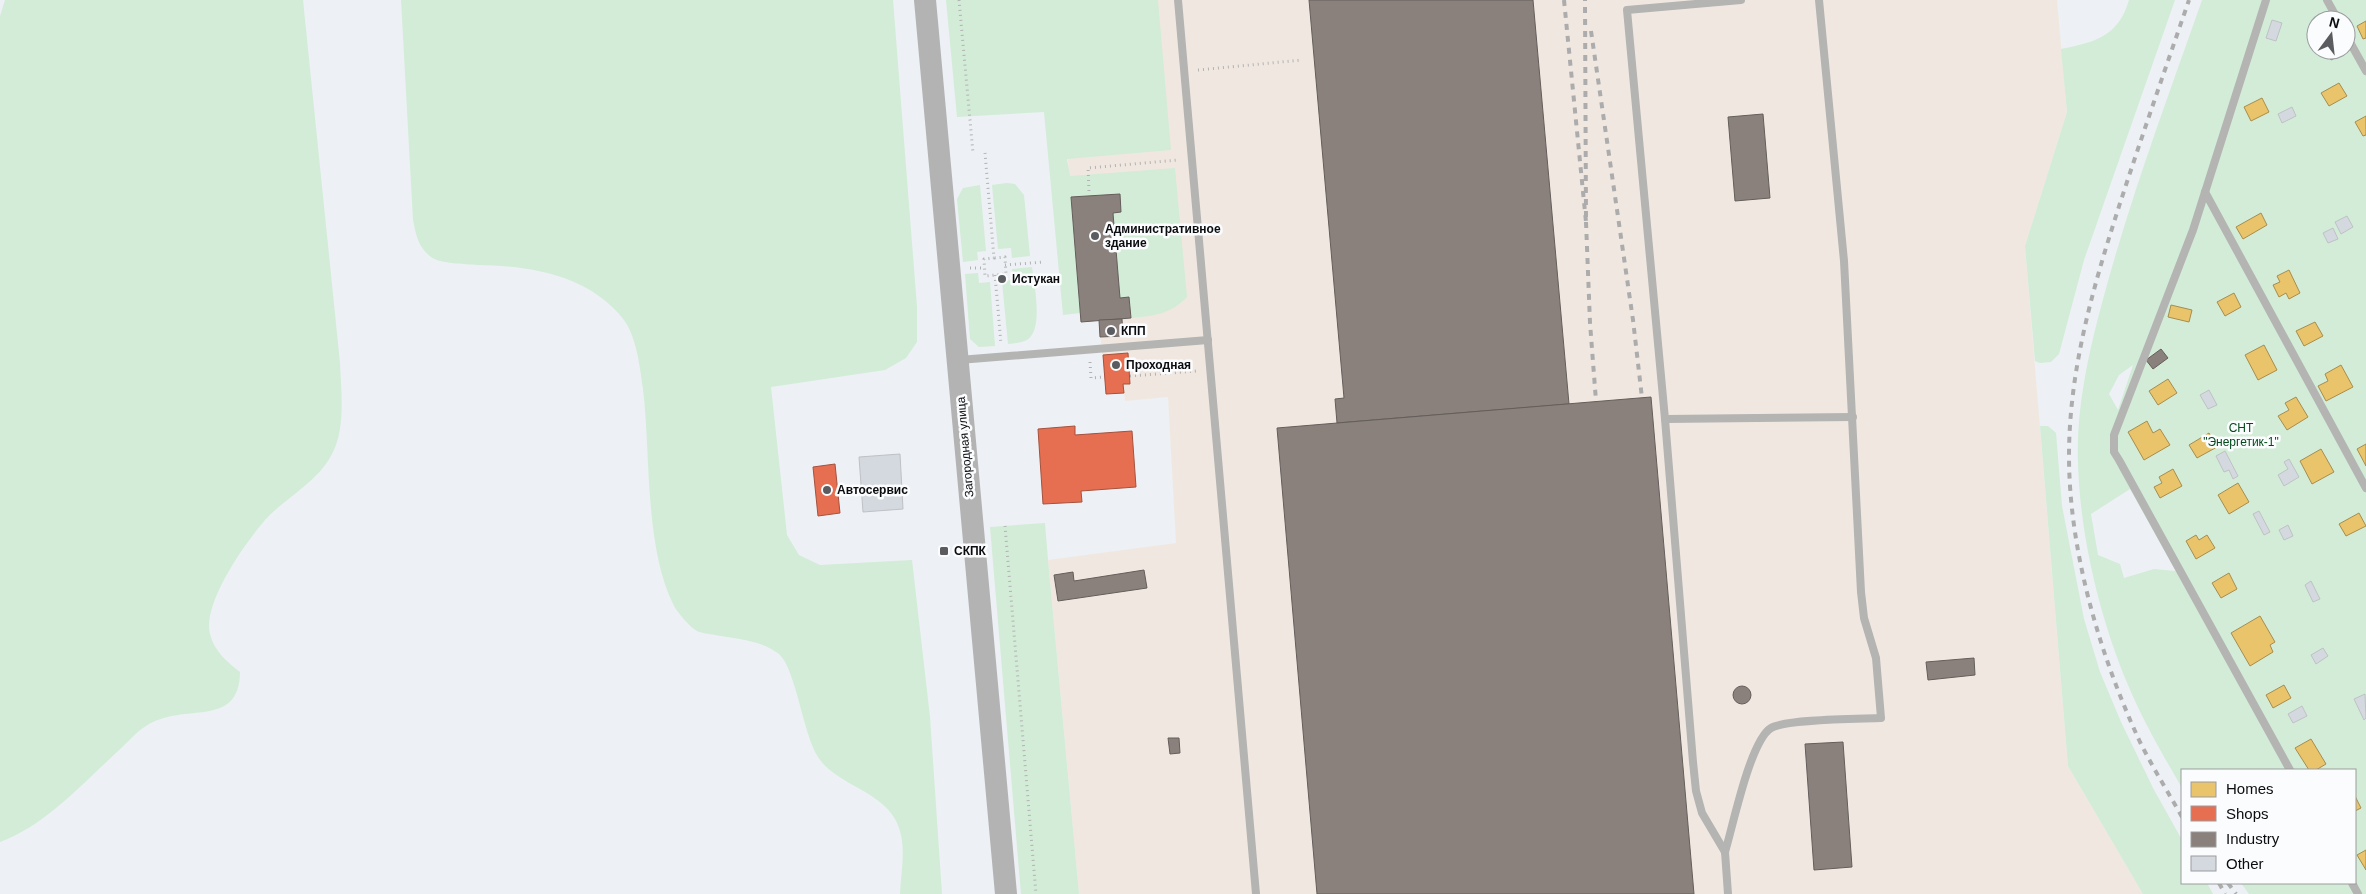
<svg xmlns="http://www.w3.org/2000/svg" width="2366" height="894" font-family="Helvetica,sans-serif">
	<style>
		.industrial { fill: #f0e8e0 }
		.green { fill: #d2ecd7; fill-rule: evenodd }
		.homes { fill: #e9c46a; stroke: #a68d4f }
		.shops { fill: #e76f51; stroke: #a5513d }
		.industry { fill: #8a817c; stroke: #645e5b }
		.building { fill: #d4d9df; stroke: #bfc1c5 }
		.lines { fill: none; stroke-linecap: round; stroke-linejoin: round }
		.path { stroke: #b2b2b3; stroke-width: 3; stroke-dasharray: 1 4; stroke-linecap: butt }
		.lane { stroke: #b4b4b3; stroke-width: 8 }
		.secondary { stroke: #b3b3b3; stroke-width: 22 }
		.rail { stroke: #acacad; stroke-width: 4; stroke-dasharray: 6 6; stroke-linecap: butt }
		.poi-dot { fill: #5a5c5f; stroke: #fbfcfd; stroke-width: 2 }
		.labels { text-anchor: middle; stroke-width: 5; stroke-linejoin: round; paint-order: stroke }
		.poi-label { font-size: 12px; font-weight: bold; fill: #0b0c0f; stroke: #fbfcfd; text-anchor: start }
		.park-label { font-size: 12px; fill: #034b1c; stroke: #fbfcfd }
		.street-label { font-size: 12px; fill: #0b0c0f; stroke: #fbfcfd }
	</style>
	<rect width="100%" height="100%" fill="#edf0f4"/>
	<path class="industrial" d="M1055,0H2057L2067,112L2025,246L2068,766L2143,894H1079L1048,560L1176,543L1168,397L1125,401L1124,393L1106,394L1099,321L1081,322Z"/>
	<g class="green">
		<path d="M5,0H303L340,363C341,391 346,428 332,454C317,483 286,497 265,520C245,543 202,604 210,634C214,651 227,662 240,672C239,730 184,701 146,726C136,732 127,743 118,751C82,784 46,825 0,842V16Z"/>
		<path d="M401,0H893L917,307V342L906,358L885,370L771,387L787,535L799,555L820,565L912,560L930,717L942,894H900C901,869 908,842 895,819C880,791 834,783 818,757C803,734 796,669 779,654C761,640 737,639 715,635C710,634 701,633 697,631C690,627 678,613 674,606C644,546 651,455 643,389C640,368 637,338 624,320C589,275 531,266 478,265C466,264 440,264 431,257C418,247 416,235 413,220Z"/>
		<path d="M946,0H1158L1171,150L1067,159L1070,176L1175,168L1187,297C1171,314 1154,316 1131,318L1129,297L1120,298L1113,213L1121,212L1120,194L1071,198L1080,313L1063,315L1044,112L957,117Z"/>
		<path d="M2129,0H2175L2084,260L2059,354L2051,362L2040,363L2035,361L2025,246L2067,112L2061,49C2095,42 2118,37 2129,0Z"/>
		<path d="M2202,0H2366V894H2249L2241,883H2355V770H2182V788C2163,755 2143,721 2128,685C2100,619 2080,536 2078,463C2076,405 2090,347 2105,292C2132,193 2168,97 2202,0ZM2316,20H2346V50H2316ZM2133,365L2118,410L2109,394L2119,375ZM2130,489L2176,571H2175L2154,569L2124,578L2120,564L2098,555L2091,514Z"/>
		<path d="M1007,183L1015,184L1024,195L1030,256L1012,258L1011,248L998,249L992,185Z"/>
		<path d="M980,185L986,251L977,252L978,260L963,262L957,199L963,188Z"/>
		<path d="M1032,267C1034,284 1044,330 1027,340C1021,343 1014,343 1008,344L1002,281L1013,280L1012,269Z"/>
		<path d="M978,273L979,283L990,282L995,346L979,347L970,339L965,274Z"/>
		<path d="M2040,426H2048L2056,433L2062,506L2084,619L2100,672L2121,722L2153,788L2182,840V883H2207L2213,894H2143L2068,766Z"/>
		<path d="M1045,523L1048,560L1079,894H1021L990,527Z"/>
	</g>
	<g class="homes">
		<path d="M2366,21V38L2363,39L2357,26Z"/>
		<path d="M2325,50H2343L2345,53L2331,60Z"/>
		<path d="M2339,83L2347,96L2329,106L2321,93Z"/>
		<path d="M2262,98L2269,112L2251,121L2244,107Z"/>
		<path d="M2366,116V135L2363,136L2355,122Z"/>
		<path d="M2261,213L2267,225L2243,239L2236,227Z"/>
		<path d="M2289,270L2300,293L2289,299L2286,293L2279,297L2273,285L2280,282L2277,276Z"/>
		<path d="M2234,293L2241,307L2225,316L2217,302Z"/>
		<path d="M2171,305L2192,310L2189,322L2168,317Z"/>
		<path d="M2315,322L2323,336L2304,346L2296,331Z"/>
		<path d="M2264,345L2277,370L2258,380L2245,355Z"/>
		<path d="M2341,365L2353,387L2326,401L2318,386L2328,381L2325,374Z"/>
		<path d="M2168,379L2177,393L2158,405L2149,391Z"/>
		<path d="M2296,397L2308,417L2287,430L2278,416L2289,410L2285,403Z"/>
		<path d="M2147,421L2153,433L2160,429L2170,445L2144,460L2128,432Z"/>
		<path d="M2209,433L2217,447L2197,458L2189,445Z"/>
		<path d="M2366,444V466L2357,449Z"/>
		<path d="M2321,449L2334,472L2312,484L2300,461Z"/>
		<path d="M2173,469L2182,486L2160,498L2154,487L2162,483L2159,477Z"/>
		<path d="M2238,483L2249,502L2229,514L2218,495Z"/>
		<path d="M2359,513L2366,526L2346,536L2339,524Z"/>
		<path d="M2196,535L2199,540L2207,535L2215,548L2196,559L2186,541Z"/>
		<path d="M2229,573L2237,589L2221,598L2212,583Z"/>
		<path d="M2260,616L2275,642L2270,645L2273,652L2250,666L2231,633Z"/>
		<path d="M2284,685L2291,698L2273,708L2266,695Z"/>
		<path d="M2311,739L2326,764L2316,770H2309L2295,748Z"/>
		<path d="M2355,796L2361,808L2355,811Z"/>
		<path d="M2366,850V870L2357,855Z"/>
	</g>
	<g class="shops">
		<path d="M1128,353L1130,384H1123L1124,393L1106,394L1103,355Z"/>
		<path d="M1075,426V435L1132,431L1136,487L1081,491L1082,502L1043,504L1038,429Z"/>
		<path d="M835,464L840,513L818,516L813,467Z"/>
	</g>
	<g class="industry">
		<path d="M1309,0H1533L1569,404L1337,423L1335,399L1344,398Z"/>
		<path d="M1763,114L1770,198L1735,201L1728,117Z"/>
		<path d="M1120,194L1121,212L1113,213L1120,298L1129,297L1131,318L1081,322L1071,197Z"/>
		<path d="M1122,319L1123,336L1100,337L1099,320Z"/>
		<path d="M2161,349L2168,358L2153,369L2146,360Z"/>
		<path d="M1651,397L1694,894H1317L1277,428Z"/>
		<path d="M1144,570L1147,588L1058,601L1054,575L1073,572L1074,581Z"/>
		<path d="M1974,658L1975,675L1928,680L1926,662Z"/>
		<circle cx="1742" cy="695" r="9"/>
		<path d="M1168,738H1179L1180,753L1170,754Z"/>
		<path d="M1843,742L1852,867L1814,870L1805,744Z"/>
	</g>
	<g class="building">
		<path d="M2272,20L2282,23L2276,41L2266,38Z"/>
		<path d="M2292,107L2296,116L2282,123L2278,114Z"/>
		<path d="M2347,216L2353,227L2341,234L2335,222Z"/>
		<path d="M2333,228L2338,239L2328,243L2323,233Z"/>
		<path d="M2209,390L2217,405L2208,409L2200,395Z"/>
		<path d="M2225,451L2238,476L2233,479L2229,470L2224,472L2216,456Z"/>
		<path d="M900,454L903,509L863,512L859,457Z"/>
		<path d="M2289,459L2299,477L2284,486L2278,475L2288,469L2284,462Z"/>
		<path d="M2259,511L2270,532L2264,535L2253,514Z"/>
		<path d="M2288,525L2293,536L2284,540L2279,530Z"/>
		<path d="M2311,581L2320,599L2313,602L2305,585Z"/>
		<path d="M2323,648L2328,656L2316,664L2311,655Z"/>
		<path d="M2365,694L2366,718L2364,720L2354,699Z"/>
		<path d="M2302,706L2307,716L2293,723L2288,714Z"/>
	</g>
	<g class="lines">
		<g class="path">
			<path d="M959,0L973,153"/>
			<path d="M1198,70L1302,60"/>
			<path d="M985,153L994,258L984,259L985,276L1006,274L1005,257L994,258"/>
			<path d="M1089,191L1088,168L1178,160"/>
			<path d="M1005,265L1044,262"/>
			<path d="M970,268H984"/>
			<path d="M995,275L1001,344"/>
			<path d="M1090,362L1091,378L1104,377"/>
			<path d="M1130,376L1197,371"/>
			<path d="M1005,526L1036,894"/>
		</g>
		<g class="lane">
			<path d="M1178,0L1256,894"/>
			<path d="M2266,0L2193,230L2114,435V452L2119,460L2290,770"/>
			<path d="M2327,0L2338,20"/>
			<path d="M2346,35L2366,71"/>
			<path d="M2205,192L2366,488"/>
			<path d="M959,360L1208,340"/>
			<path d="M1665,419L1853,417"/>
			<path d="M1725,852C1733,826 1750,741 1771,728C1785,719 1861,719 1881,718L1876,658L1864,618L1861,592L1844,261L1819,0"/>
			<path d="M2352,883L2358,894"/>
			<path d="M1728,894L1725,852L1702,813L1696,791L1693,762L1665,419L1627,10L1741,0"/>
		</g>
		<path class="secondary" d="M925,0L1006,894"/>
		<g class="rail">
			<path d="M1564,0L1586,222L1585,0"/>
			<path d="M1591,31L1633,320L1642,398"/>
			<path d="M1586,222L1590,323L1596,401"/>
			<path d="M2182,817C2168,792 2153,768 2140,742C2100,656 2069,551 2069,456C2069,365 2096,277 2124,191C2145,127 2167,64 2189,0"/>
			<path d="M2219,883L2225,894"/>
			<path d="M2228,883L2236,894"/>
		</g>
	</g>
	<g class="poi-dot">
		<circle cx="1095" cy="236" r="5"/>
		<circle cx="1002" cy="279" r="5"/>
		<circle cx="1111" cy="331" r="5"/>
		<circle cx="1116" cy="365" r="5"/>
		<circle cx="827" cy="490" r="5"/>
		<rect x="939" y="546" width="10" height="10" rx="2.5"/>
	</g>
	<g class="labels">
		<g class="poi-label">
			<text x="1105" y="233">Административное<tspan x="1105" dy="14">здание</tspan></text>
			<text x="1012" y="283">Истукан</text>
			<text x="1121" y="335">КПП</text>
			<text x="1126" y="369">Проходная</text>
			<text x="837" y="494">Автосервис</text>
			<text x="954" y="555">СКПК</text>
		</g>
		<g class="park-label">
			<text x="2241" y="432">СНТ<tspan x="2241" dy="14">"Энергетик-1"</tspan></text>
		</g>
		<g class="street-label">
			<text transform="translate(965 447) rotate(-95)" y="4">Загородная улица</text>
		</g>
	</g>
	<rect x="2181" y="769" width="175" height="115" fill="#fbfcfd" stroke="#9b9c9e"/>
	<rect x="2191" y="782" width="25" height="15" fill="#e9c46a" stroke="#9b9c9e"/>
	<text x="2226" y="794" font-size="15" fill="#0b0c0f">Homes</text>
	<rect x="2191" y="806" width="25" height="15" fill="#e76f51" stroke="#9b9c9e"/>
	<text x="2226" y="819" font-size="15" fill="#0b0c0f">Shops</text>
	<rect x="2191" y="832" width="25" height="15" fill="#8a817c" stroke="#9b9c9e"/>
	<text x="2226" y="844" font-size="15" fill="#0b0c0f">Industry</text>
	<rect x="2191" y="856" width="25" height="15" fill="#d4d9df" stroke="#9b9c9e"/>
	<text x="2226" y="869" font-size="15" fill="#0b0c0f">Other</text>
	<g transform="translate(2331 35) rotate(15)"><circle r="24" fill="#fbfcfd" stroke="#9b9c9e"/>
	<path d="M0-4L9 19L0 12L-9 19Z" fill="#5a5c5f"/>
	<text y="-8" font-size="14" font-weight="bold" text-anchor="middle" fill="#0b0c0f">N</text>
	</g>
</svg>
